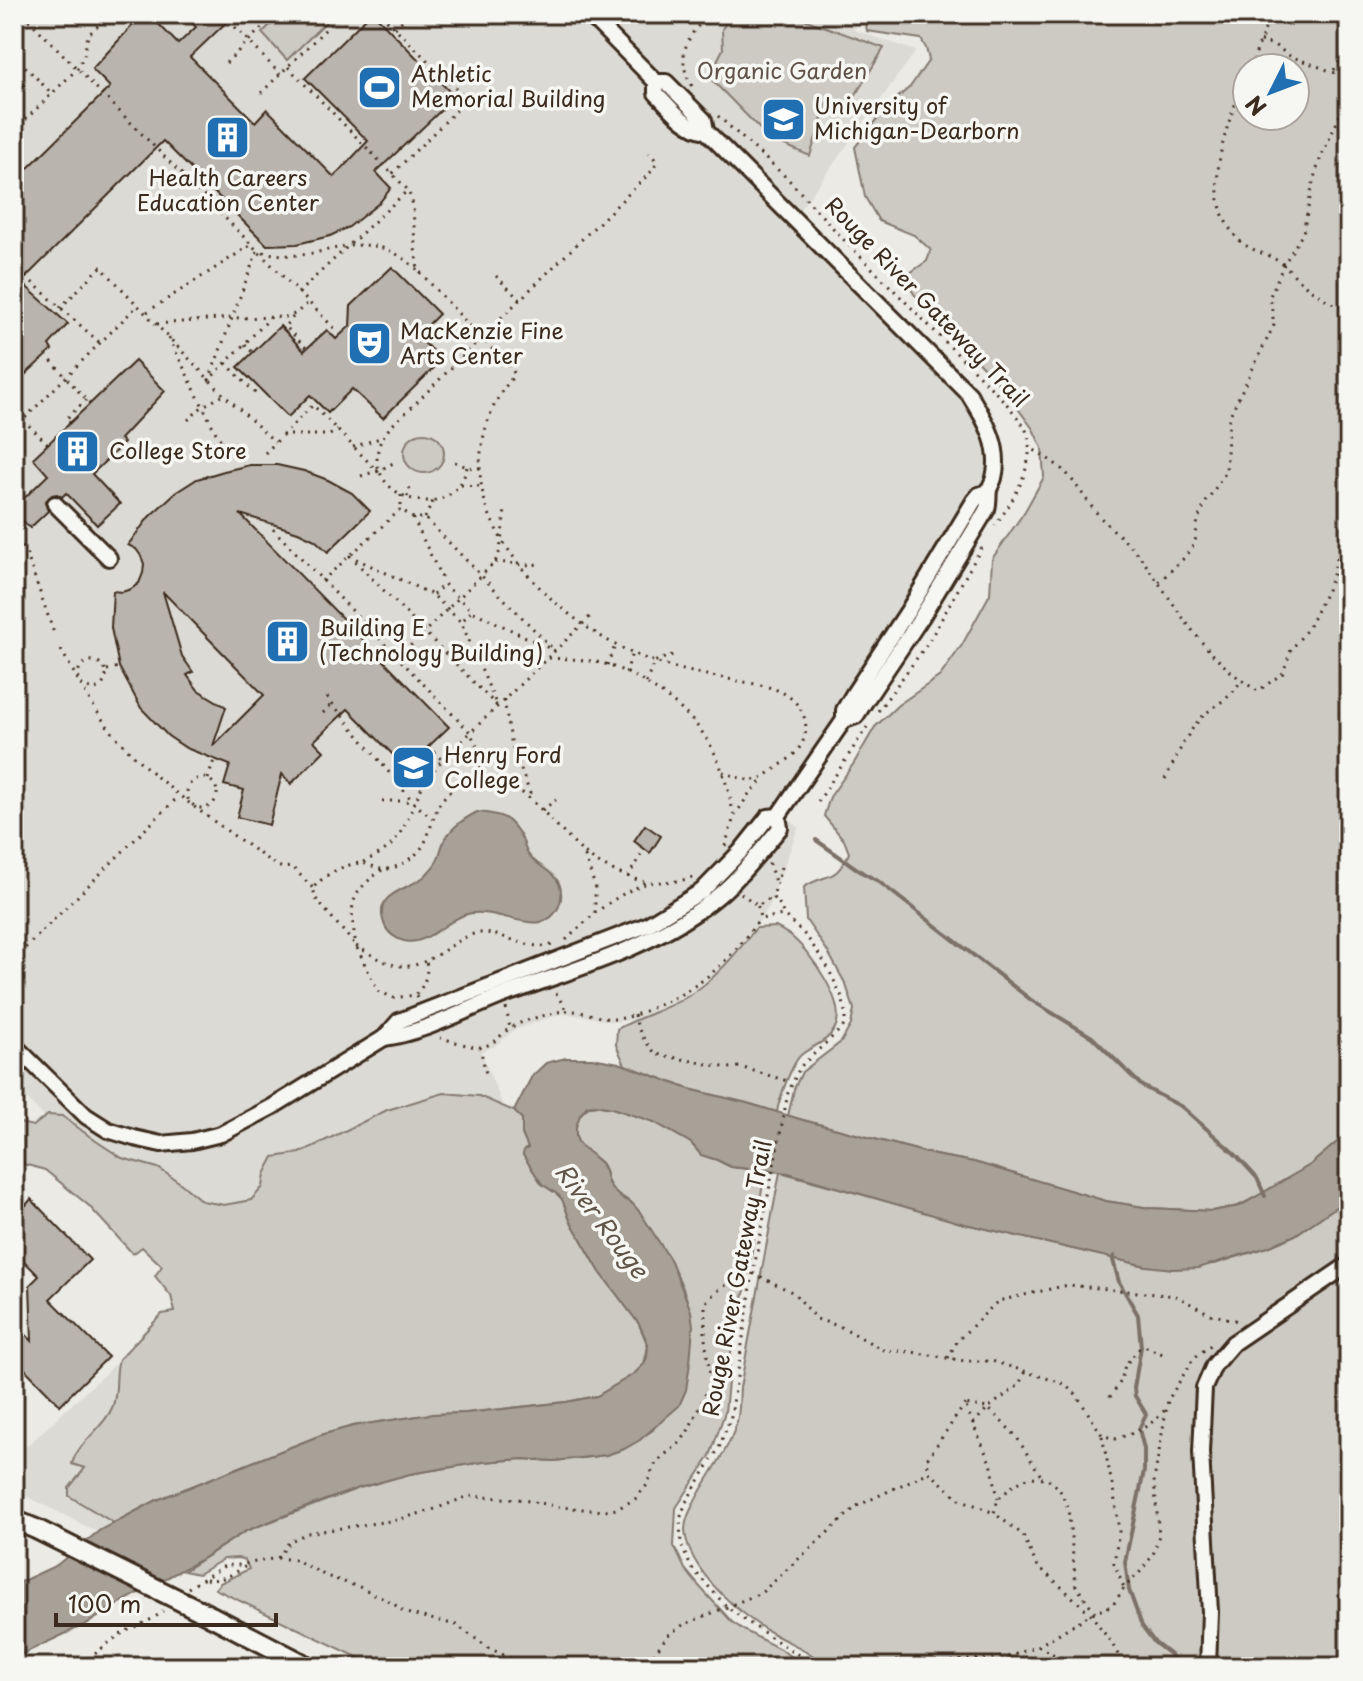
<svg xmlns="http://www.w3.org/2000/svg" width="1363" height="1681" font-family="'Playpen Sans',sans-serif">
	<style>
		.built { fill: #dcdad4 }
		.green { fill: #cdcac4; stroke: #847a71; stroke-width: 2; fill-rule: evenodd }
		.water { fill: #a8a198; stroke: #7c7167; stroke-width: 2 }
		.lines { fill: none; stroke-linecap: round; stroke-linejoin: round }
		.stream { stroke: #7c7167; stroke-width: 4 }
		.building { fill: #bab4ae; stroke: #3b2a1e; stroke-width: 2; fill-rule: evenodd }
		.minor-casing { stroke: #3b2a1e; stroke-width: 20 }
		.major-casing { stroke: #3b2a1e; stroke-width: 24 }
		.path { stroke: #3b2a1e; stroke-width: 3; stroke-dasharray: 2 6; stroke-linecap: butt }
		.minor { stroke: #f6f6f2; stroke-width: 14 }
		.major { stroke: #f6f6f2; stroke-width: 18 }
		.major-bridge-casing { stroke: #3b2a1e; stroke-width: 24; stroke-linecap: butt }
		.major-bridge { stroke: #f6f6f2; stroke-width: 18 }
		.labels { text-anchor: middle; stroke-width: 7; stroke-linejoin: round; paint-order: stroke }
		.park-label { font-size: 22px; fill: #605248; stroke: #f6f6f2 }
		.poi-label { font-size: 22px; fill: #3b2a1e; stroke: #f6f6f2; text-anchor: start }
		.street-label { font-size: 22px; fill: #3b2a1e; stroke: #f6f6f2 }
		.water-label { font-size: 24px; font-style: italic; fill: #615449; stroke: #f6f6f2 }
	</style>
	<rect width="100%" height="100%" fill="#ebeae5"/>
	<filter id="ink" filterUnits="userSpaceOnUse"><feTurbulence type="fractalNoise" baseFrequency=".0125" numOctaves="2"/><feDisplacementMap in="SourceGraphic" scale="16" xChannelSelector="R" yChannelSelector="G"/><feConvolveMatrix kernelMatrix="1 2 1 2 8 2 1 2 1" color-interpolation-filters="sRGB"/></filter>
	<g filter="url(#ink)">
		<path class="built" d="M14,14H863L854,30L916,51L793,219L969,394L991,445V477L782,810L798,828L769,907L741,948L725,965L685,999L634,1020L612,1022L585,1016L560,1014L514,1030L495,1046L481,1052L523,1155L655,1343L648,1379L106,1536L14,1490V1458L206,1280L14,1086Z"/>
		<g class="green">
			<path d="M281,14H334L287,60L262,33Z"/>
			<path d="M732,14H768L772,17L790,14L884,48L847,109L827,103L810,156L780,143L760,129L709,77L723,49L722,29Z"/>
			<path d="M881,14H1349V49L1347,55L1349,58V1132L1310,1165L1260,1195L1238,1206L1212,1211L1150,1208L1106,1201L974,1162L935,1155L788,1116L794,1089L802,1072L841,1042L851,1025L854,1009L846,985L828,952L806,920L804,887C828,872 835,883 849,853L844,840L824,816L830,797L854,763L875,727L898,705L940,676L962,645L990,594L992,559L1025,511L1044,477L1042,448L1033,429L1002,387L914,294L904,277L927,261L931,250L914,235L879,221L865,197L855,147L889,105L910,87L929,60L926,48L921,39L867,31L866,25ZM1247,68H1295V116H1247Z"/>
			<circle cx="424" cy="453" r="20"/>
			<path d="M776,927C781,930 787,933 792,937C810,952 848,1004 835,1028C828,1042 812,1046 801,1055C792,1063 779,1099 777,1112L747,1103L689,1089L625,1065L616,1045L617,1029C639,1017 664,1010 685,998C714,981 736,954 756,928Z"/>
			<path d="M444,1093L479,1096L514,1111L523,1119L522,1134L529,1149L523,1155L542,1184L557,1194L562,1199L570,1220L600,1272L639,1324L648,1346L644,1364L634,1374L597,1396L566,1402L466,1413L431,1414L353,1426L321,1435L157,1500L114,1523L69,1496V1488L85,1468L72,1464C78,1442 103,1429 112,1408C119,1391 114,1375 119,1359L162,1314L175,1312L171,1296L155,1276L162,1266L142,1247L133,1254L88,1205L45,1170L20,1163L14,1164V1126L20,1123L33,1126L48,1115L62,1116L96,1141L122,1158L158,1168L179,1182L202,1201L224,1205L251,1200L263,1187L265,1174L274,1157L300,1153L387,1110Z"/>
			<path d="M595,1105L612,1108L654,1122L691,1143L701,1155L717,1160L731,1167L765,1171L747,1281L731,1352L725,1412L710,1456L676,1508L674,1546L685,1569L699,1586L732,1622L745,1631L782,1650L804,1667H378L215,1589L220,1583L249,1569L245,1560L238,1558L224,1559L198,1574L184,1571L246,1531L359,1488L409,1474L483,1462L523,1459L554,1461L583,1458L606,1455L624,1449L653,1430L691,1340C695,1301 675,1269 655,1237C648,1227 642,1215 634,1206C628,1198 617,1196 611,1187C605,1180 607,1171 602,1164C594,1155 579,1151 576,1138C572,1124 581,1108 595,1105Z"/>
			<path d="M780,1172L926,1212L961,1223L1146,1266L1215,1264L1268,1247L1295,1235L1349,1198V1667H828C809,1651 796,1646 775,1635C743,1618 687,1570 685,1530C685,1520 690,1511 695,1501C708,1476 727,1453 736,1425C740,1414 739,1400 740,1388Z"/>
		</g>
		<g class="water">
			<path d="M477,812C500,814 510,816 521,837C524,842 525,849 528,854C536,866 551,869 559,883C562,890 562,900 559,906C542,944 497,903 464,915C445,922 426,946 404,941C396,939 388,933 385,926C371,892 407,891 425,876C428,873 430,870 433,867C440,859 440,849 445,839C453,826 464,819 477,812Z"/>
			<path d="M566,1058H592L619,1063L689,1089L747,1103L803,1120L935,1155L974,1162L1106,1201L1150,1208L1212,1211L1240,1206L1310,1165L1349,1132V1198L1295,1235L1268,1247L1198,1268L1173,1269L1146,1266L961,1223L788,1173L731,1167L717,1160L701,1155L691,1143L654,1122L612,1108L595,1105L587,1106L580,1115L576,1127V1137L579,1144L601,1163L605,1171L608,1183L612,1189L621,1198L632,1203L640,1212L671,1261L691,1311L693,1326L690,1363L686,1390L679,1406L640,1440L624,1449L606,1455L554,1461L523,1459L483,1462L410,1474L359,1488L309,1506L246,1531L200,1560L122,1602L88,1623L14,1658V1585L57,1565L100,1530L157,1500L321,1435L353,1426L431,1414L466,1413L566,1402L597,1396L634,1374L644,1364L647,1357L648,1344L639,1324L600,1272L570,1220L562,1199L557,1194L542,1184L523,1155L524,1150L528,1148L522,1134V1119L514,1111L532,1076L546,1063Z"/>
		</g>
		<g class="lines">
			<g class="stream">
				<path d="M816,840L863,873L878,881L1031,1000L1092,1037L1142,1086L1182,1107L1236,1155L1257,1178L1265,1196"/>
				<path d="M1114,1256L1113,1260L1119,1282L1138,1315L1141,1347L1134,1388L1135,1396L1146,1414L1139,1429L1144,1449V1471L1125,1562L1129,1590L1142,1626L1155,1643L1173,1657"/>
			</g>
		</g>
		<g class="building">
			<path d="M143,14H149L178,44L196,27L183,14H235L190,57L255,122L267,109L334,177L368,141L305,78L370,14H374L455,97L376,172L391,188L379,203L349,227L330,236L297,244L267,245L163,141L21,282L68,324L49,345L52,350L14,385V182L110,87L92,69Z"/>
			<path d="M392,267L439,314L417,336L442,360L383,418L352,389L328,413L310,395L288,417L238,367L280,326L304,351L327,330L336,339L350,326L351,306Z"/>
			<path d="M135,361L165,391L120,439L124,443L92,474L120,504L97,525L66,493L62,497L57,494L52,495L45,502L48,511L30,528L14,512V508L48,475L33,458Z"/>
			<path d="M250,465H277L304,471L328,480L352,493L370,511L328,552L315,540L298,532L240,514L449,727L406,768L348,709L314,741L324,751L291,784L282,774L269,825L237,817L244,790L224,785L230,765L186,748L168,736L141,708L119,667L111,628L113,591L122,592L131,589L139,583L143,573L144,564L141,556L136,549L128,545L149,517L175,493L197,479L224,471ZM163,592L264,695L213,746L226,707L198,690L187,675L193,672L182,656Z"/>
			<path d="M645,825L661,836L650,853L634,841Z"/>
			<path d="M14,1192L26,1205L31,1199L90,1260L50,1299L108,1357L60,1405L14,1358V1322L32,1341L30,1285L39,1276L14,1251Z"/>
		</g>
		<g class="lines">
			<defs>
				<g id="minor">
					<path d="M589,14L656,82H666L704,120L706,131L969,394C985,420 1002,446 994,478C993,482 990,486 989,490C988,496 989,503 987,509L921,618L866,700L856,716L844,720V710L854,693L908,611L974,501L979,495L988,492"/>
					<path d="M656,82V93C671,108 685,128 706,131"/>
					<path d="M55,504L109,558"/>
					<path d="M384,1038C426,1032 465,1010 504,995C574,969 649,949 709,903C736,883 758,854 780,828L778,816"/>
					<path d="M14,1045L86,1116L108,1130L134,1138L161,1144L192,1141L221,1134L272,1107L384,1038L399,1021L647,925L702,891L740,852L768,817L778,816L844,720"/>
					<path d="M1208,1667L1210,1612L1201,1452L1204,1388L1214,1365L1233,1343L1349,1264"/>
				</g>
				<g id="major">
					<path d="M14,1520L36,1529"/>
					<path d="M211,1616L309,1667"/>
				</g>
			</defs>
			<use href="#minor" class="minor-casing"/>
			<use href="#major" class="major-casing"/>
			<g class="path">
				<path d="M23,14L338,332"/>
				<path d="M381,14L467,100L392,174"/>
				<path d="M235,27L280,74"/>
				<path d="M395,28L404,19"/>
				<path d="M1260,41L1274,45L1290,56L1349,78"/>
				<path d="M14,55L52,94"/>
				<path d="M226,63L276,14"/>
				<path d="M288,67L408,190L413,205L415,248L418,270L481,338L511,367L514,373C511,381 505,386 501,393C487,415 480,444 480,469C480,552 582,639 655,662C682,671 711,676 739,681C754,684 772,686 785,694C806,707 813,731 797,751C792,757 785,762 779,766C755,785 750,782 723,772"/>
				<path d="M1250,68L1271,14"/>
				<path d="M1334,70L1349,45"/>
				<path d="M1247,75C1228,121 1197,194 1237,238C1248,251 1271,254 1284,265C1289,269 1293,274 1297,278C1307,288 1335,308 1349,309"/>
				<path d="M692,86C675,58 686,34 711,14"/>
				<path d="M261,93L341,14"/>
				<path d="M718,116L788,179L845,241L1006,403C1012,411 1020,419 1025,428C1040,457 1013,503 995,525"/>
				<path d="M14,131L77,69L84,56L88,35L111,14"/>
				<path d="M14,266L100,343"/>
				<path d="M496,276L520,300"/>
				<path d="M298,293L408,190"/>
				<path d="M60,308L101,267L224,395L275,442"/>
				<path d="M147,312L251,245"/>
				<path d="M271,317L209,380L257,251C271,254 285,256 300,255C335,251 364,235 398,255C405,259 412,265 418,270"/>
				<path d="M293,317L285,326L307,349"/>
				<path d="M501,318L654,169L656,164L654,158L649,153"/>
				<path d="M157,324L231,318L285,317L295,314L308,303"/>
				<path d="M169,338L218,437L234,451"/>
				<path d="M245,344L253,353"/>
				<path d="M46,355L90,404"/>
				<path d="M226,363L256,394"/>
				<path d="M23,420L48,444"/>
				<path d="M188,420L203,406L224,395"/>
				<path d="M70,423L66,419L86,400"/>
				<path d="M14,429L138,305"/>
				<path d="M282,435H330L337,430"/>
				<path d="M1028,446C1041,455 1057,463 1068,475C1080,489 1089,505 1102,519C1115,532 1130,544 1141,558C1178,608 1203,658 1258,691L1283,673L1291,650L1308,628L1327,590L1333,575L1342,535L1349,519"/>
				<path d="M353,447L383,437"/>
				<path d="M265,453L313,405L380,474"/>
				<path d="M455,462L467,467L480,468"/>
				<path d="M467,467C453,528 363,498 379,446C384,429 403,416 415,404C437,382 459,360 481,338"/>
				<path d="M361,476L380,470L395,462"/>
				<path d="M461,485L481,486"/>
				<path d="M401,495V509"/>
				<path d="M407,497L412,482"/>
				<path d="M413,518L444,583"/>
				<path d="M425,518L433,501"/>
				<path d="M273,529L470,732L479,750L480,775"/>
				<path d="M14,533L27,555L54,633"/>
				<path d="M495,562C512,563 522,566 539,564"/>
				<path d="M322,581L401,509L413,518H425L555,651L472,611"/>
				<path d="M1159,582L1184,558L1195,543L1198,519L1206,502L1226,472L1229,417L1274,325L1270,296L1284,264L1303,233L1314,178L1321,157L1349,96"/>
				<path d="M433,595L444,584L472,611L461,622L433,595L350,556L497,706L461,622"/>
				<path d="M61,650C78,679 92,708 113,733C158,786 219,824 275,865L283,868L292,867L313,888"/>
				<path d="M399,657L495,562L500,551L505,510"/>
				<path d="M549,658C568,659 587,659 605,664C622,669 640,679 655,689C707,725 722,756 734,817"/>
				<circle cx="92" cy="675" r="14"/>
				<path d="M607,665L615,646"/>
				<path d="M107,670L119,667"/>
				<path d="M626,673L632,653"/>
				<path d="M646,683L654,662L675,654"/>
				<path d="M327,697L415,804L432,818"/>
				<path d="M504,700L512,746L531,796"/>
				<path d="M878,711L928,643L983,545"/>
				<path d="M323,713L332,704"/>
				<path d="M428,746L442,760"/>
				<circle cx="202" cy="793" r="15"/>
				<path d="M208,779L214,760"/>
				<path d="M1165,779C1176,759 1185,736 1200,719C1214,704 1231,700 1241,680"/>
				<path d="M382,801H406L414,803"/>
				<path d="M818,802L867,727"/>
				<path d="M542,810L556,800"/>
				<path d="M725,846L734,817L749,794L764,778"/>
				<path d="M363,862C372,858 382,853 390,846C405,831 411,810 420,791C426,779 434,770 442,760L594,613"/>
				<path d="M769,863L775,882"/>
				<path d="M781,867L773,898L778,901L784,915L807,937L827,966L842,997L845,1010V1022L843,1027L800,1067L788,1093L753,1273L731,1416L719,1448L686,1502L680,1519L681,1545L691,1567L727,1607L743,1619L817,1667"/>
				<path d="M382,870C347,895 350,906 356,946C401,972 408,974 451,946C460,940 469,934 479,933C505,932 526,951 552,945"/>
				<path d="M628,877L644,849"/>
				<path d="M741,893L758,906L765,901L773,898"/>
				<path d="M758,906L760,919L783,915"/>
				<path d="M595,913C610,902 627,890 645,884C662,880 678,884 695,876"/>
				<path d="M566,940L595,913V886L584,854"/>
				<path d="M14,959L179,796"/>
				<path d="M556,993L566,1010"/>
				<path d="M416,994C424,987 429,972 426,962"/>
				<path d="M417,998L415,995L394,998L378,991L356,946L316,899L313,888C324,875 342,865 360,863C366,863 372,866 377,868C388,872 402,865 411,858C437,841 425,809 454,788C506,751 548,822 582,851C600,867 625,876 647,883"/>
				<path d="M506,1008L510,1028"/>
				<path d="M634,1015L638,1028L645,1041L656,1054L728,1068L740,1067L791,1082"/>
				<path d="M440,1038C451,1040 471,1048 481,1047C495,1045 501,1033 512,1027C526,1019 543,1016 558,1012C577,1007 594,1018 613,1019C627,1019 641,1013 654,1007C706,985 726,963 760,919"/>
				<path d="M480,1047L486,1074"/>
				<path d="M1342,1250L1349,1245"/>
				<path d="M948,1358L958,1340L998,1301L1068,1285L1176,1296L1210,1314L1238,1321"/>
				<path d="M1110,1397L1121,1381L1125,1365L1139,1349L1147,1347L1167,1356"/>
				<path d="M965,1404L927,1459L929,1472L960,1499L994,1513"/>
				<path d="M973,1424L965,1404L988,1408L1016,1436L1041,1476"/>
				<path d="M1102,1436L1114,1494L1119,1531L1114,1563L1124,1588"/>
				<path d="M998,1499L992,1467L973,1424L988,1408L1019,1385L1025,1371"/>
				<path d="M278,1558L289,1542L307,1533L397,1520L435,1509L469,1496L518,1499L561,1507L604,1511L617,1509L635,1499L648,1484L653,1467L663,1456L678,1445L687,1433L711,1383L705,1339V1303C718,1288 734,1279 753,1273L794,1293L817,1319L844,1328L883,1350L912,1352L965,1361H992L1062,1383L1076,1394L1102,1435L1115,1439C1136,1433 1154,1425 1167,1407"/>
				<path d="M206,1579C221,1582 233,1574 246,1566"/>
				<path d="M188,1588L226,1565H239L278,1558L296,1560L326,1576L362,1588L391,1602L406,1613L456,1625L489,1648L508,1657L536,1667"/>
				<path d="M1095,1612L1076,1586L1068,1508L1059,1488L1046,1478L1029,1477L1014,1485L998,1499L994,1513L1023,1535L1036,1564L1091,1614L1116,1650L1123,1667"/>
				<path d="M1038,1646L1077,1667"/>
				<path d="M75,1667C93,1658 106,1643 123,1633C136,1625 151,1622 163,1611"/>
				<path d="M644,1667L668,1635L683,1625L761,1593L857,1506L929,1472"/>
				<path d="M865,1667L897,1661L922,1666L954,1661L1008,1657L1038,1646L1091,1614L1113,1605L1124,1588L1140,1572L1153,1555L1159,1535L1154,1480L1168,1400L1194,1358L1212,1344"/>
			</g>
			<use href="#minor" class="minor"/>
			<use href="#major" class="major"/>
			<defs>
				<path id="major-bridge" d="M36,1529L211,1616"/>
			</defs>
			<use href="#major-bridge" class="major-bridge-casing"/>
			<use href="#major-bridge" class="major-bridge"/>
		</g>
	</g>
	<defs>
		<symbol id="stadium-square" viewBox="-11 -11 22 22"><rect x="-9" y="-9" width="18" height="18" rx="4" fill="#1f6fb2" stroke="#f6f6f2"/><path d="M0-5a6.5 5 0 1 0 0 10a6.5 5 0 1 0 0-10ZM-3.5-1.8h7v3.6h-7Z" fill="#fff"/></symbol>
		<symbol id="university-square" viewBox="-11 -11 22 22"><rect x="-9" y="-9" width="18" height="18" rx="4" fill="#1f6fb2" stroke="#f6f6f2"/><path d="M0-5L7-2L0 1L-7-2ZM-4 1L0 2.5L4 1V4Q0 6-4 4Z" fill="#fff"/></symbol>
		<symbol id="building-square" viewBox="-11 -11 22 22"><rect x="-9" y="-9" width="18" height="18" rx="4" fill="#1f6fb2" stroke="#f6f6f2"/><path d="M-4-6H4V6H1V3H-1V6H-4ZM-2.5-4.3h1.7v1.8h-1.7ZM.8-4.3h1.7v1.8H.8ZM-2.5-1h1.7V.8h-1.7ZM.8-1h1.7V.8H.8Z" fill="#fff"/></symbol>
		<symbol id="theatre-square" viewBox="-11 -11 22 22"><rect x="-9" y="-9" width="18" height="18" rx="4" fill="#1f6fb2" stroke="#f6f6f2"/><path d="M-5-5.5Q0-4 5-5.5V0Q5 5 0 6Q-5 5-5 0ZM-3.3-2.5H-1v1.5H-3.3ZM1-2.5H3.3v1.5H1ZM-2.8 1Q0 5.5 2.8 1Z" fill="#fff"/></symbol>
	</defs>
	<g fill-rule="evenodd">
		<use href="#stadium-square" x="354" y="62" width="51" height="51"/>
		<use href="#university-square" x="758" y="94" width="51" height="51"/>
		<use href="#building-square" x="202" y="112" width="51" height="51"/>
		<use href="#theatre-square" x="344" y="318" width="51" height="51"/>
		<use href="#building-square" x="52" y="426" width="51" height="51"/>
		<use href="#building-square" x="262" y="616" width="51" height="51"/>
		<use href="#university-square" x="388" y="742" width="51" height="51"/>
	</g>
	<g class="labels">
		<g class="park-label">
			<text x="782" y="79">Organic Garden</text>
		</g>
		<g class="poi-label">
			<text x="411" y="82">Athletic<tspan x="411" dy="25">Memorial Building</tspan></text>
			<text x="814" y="114">University of<tspan x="814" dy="25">Michigan-Dearborn</tspan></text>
			<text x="228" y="186" text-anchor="middle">Health Careers<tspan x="228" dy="25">Education Center</tspan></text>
			<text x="400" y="339">MacKenzie Fine<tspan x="400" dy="25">Arts Center</tspan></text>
			<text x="109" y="459">College Store</text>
			<text x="319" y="636">Building E<tspan x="319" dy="25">(Technology Building)</tspan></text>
			<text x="444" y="763">Henry Ford<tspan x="444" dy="25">College</tspan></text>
		</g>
		<g class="street-label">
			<text transform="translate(927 302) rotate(46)" y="8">Rouge River Gateway Trail</text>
			<text transform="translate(737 1278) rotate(-79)" y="8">Rouge River Gateway Trail</text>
		</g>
		<g class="water-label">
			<text transform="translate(601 1221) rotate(53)" y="8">River Rouge</text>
		</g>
	</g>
	<rect width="1363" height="1681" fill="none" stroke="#f6f6f2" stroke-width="48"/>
	<rect x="24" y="24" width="1315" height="1633" fill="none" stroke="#3b2a1e" stroke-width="3" filter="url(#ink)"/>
	<g transform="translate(1271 92) rotate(228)"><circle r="38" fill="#f6f6f2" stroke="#aba49d" stroke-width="2"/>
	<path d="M0-6L14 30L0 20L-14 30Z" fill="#1f6fb2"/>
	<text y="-12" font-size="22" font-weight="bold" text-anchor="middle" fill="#3b2a1e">N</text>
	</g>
	<path d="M56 1613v12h220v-12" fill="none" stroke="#3b2a1e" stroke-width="4"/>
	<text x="68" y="1613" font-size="24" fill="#3b2a1e" stroke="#f6f6f2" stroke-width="6" paint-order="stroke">100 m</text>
</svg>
